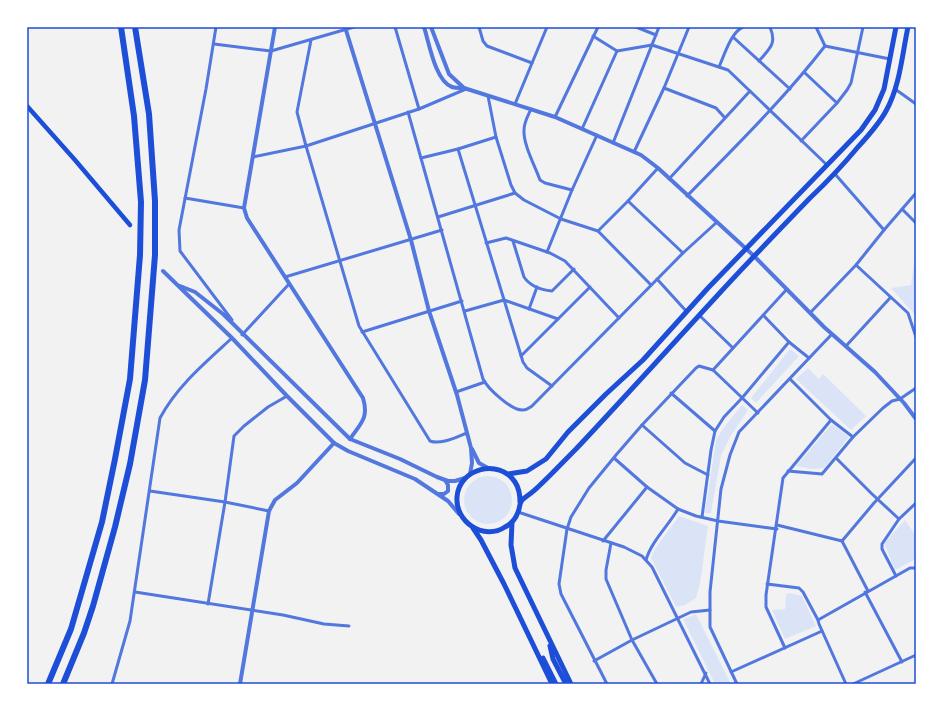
<svg xmlns="http://www.w3.org/2000/svg" width="943" height="711" font-family="'Asap Condensed',sans-serif">
	<style>
		.green { fill: #dbe4f7 }
		.lines { fill: none; stroke-linecap: round; stroke-linejoin: round }
		.minor { stroke: #5277de; stroke-width: 3 }
		.tertiary { stroke: #5277de; stroke-width: 4 }
		.secondary { stroke: #1d4ed8; stroke-width: 4.5 }
		.primary { stroke: #1d4ed8; stroke-width: 5 }
		.motorway { stroke: #1d4ed8; stroke-width: 6 }
		.neatline { fill: none; stroke: #1d4ed8; stroke-width: 1.5 }
	</style>
	<rect width="100%" height="100%" fill="#f2f2f2"/>
	<g class="green">
		<path d="M916,261V316L891,288L911,285L914,262Z"/>
		<path d="M790,349L799,356L756,403L751,398Z"/>
		<path d="M808,368L819,379L823,374L866,416L851,430L796,379Z"/>
		<path d="M742,405L748,410L730,437L721,456L711,513H705L716,440L722,430Z"/>
		<path d="M832,424L849,437L824,468L812,469L796,466Z"/>
		<circle cx="488" cy="500" r="24"/>
		<path d="M679,516L708,526L700,584L696,598L685,605L676,607L651,558L654,550Z"/>
		<path d="M905,520L916,536V559L895,570L884,543Z"/>
		<path d="M790,593L802,596L816,626L785,639L772,610L785,609L786,594Z"/>
		<path d="M696,614L731,684H715L683,619Z"/>
	</g>
	<g class="lines">
		<g class="minor">
			<path d="M216,27L206,89L179,230L180,251L232,320"/>
			<path d="M395,27L419,109"/>
			<path d="M479,27L483,41L487,46L532,63"/>
			<path d="M636,27L656,35"/>
			<path d="M816,27L825,46"/>
			<path d="M593,36L617,51L652,45L728,70L827,165"/>
			<path d="M733,37L790,89"/>
			<path d="M311,40L297,112L306,146L359,326L430,441C441,445 456,437 467,433"/>
			<path d="M214,44L271,51L354,27"/>
			<path d="M759,61C770,48 777,44 770,27"/>
			<path d="M719,67C724,56 731,32 743,27"/>
			<path d="M664,88L716,108L725,118"/>
			<path d="M895,89L916,104"/>
			<path d="M488,96L496,137L511,185L515,193L524,200L561,219L598,231L651,285"/>
			<path d="M837,103L847,90L851,83L863,27"/>
			<path d="M515,104L547,27"/>
			<path d="M531,109C528,116 524,122 524,130C523,144 535,166 540,180L545,183L572,190"/>
			<path d="M408,112L483,379C488,389 512,411 523,410C527,410 529,408 532,406L683,253L717,222"/>
			<path d="M555,117L598,27"/>
			<path d="M582,129L617,51"/>
			<path d="M801,141L837,103L805,73"/>
			<path d="M613,143L659,27"/>
			<path d="M458,149L523,362L527,368L552,386"/>
			<path d="M634,152L664,88L689,27"/>
			<path d="M253,157L306,146L419,109L466,89"/>
			<path d="M421,158L458,149L496,137"/>
			<path d="M835,174L884,230"/>
			<path d="M669,179L750,91"/>
			<path d="M687,196C735,147 783,100 825,46L890,59"/>
			<path d="M185,198L244,208"/>
			<path d="M628,201L683,253"/>
			<path d="M902,209L916,223"/>
			<path d="M438,217L515,193"/>
			<path d="M598,231L628,201L658,168"/>
			<path d="M513,241L524,277C530,286 542,290 552,291L574,269"/>
			<path d="M486,243L506,238L550,253L565,261L619,318"/>
			<path d="M547,252L572,190L597,135"/>
			<path d="M856,265L908,313L916,337"/>
			<path d="M285,277L442,230"/>
			<path d="M657,279L687,312"/>
			<path d="M529,309L537,287"/>
			<path d="M465,311L504,300L558,319"/>
			<path d="M810,313L856,265L884,230L916,193"/>
			<path d="M699,315L733,348"/>
			<path d="M764,316L789,342L809,358"/>
			<path d="M362,332L462,301"/>
			<path d="M242,335L289,284"/>
			<path d="M846,346L890,298"/>
			<path d="M521,356L590,287"/>
			<path d="M790,379L831,420L853,437"/>
			<path d="M456,392L485,382"/>
			<path d="M671,393L715,431"/>
			<path d="M758,413L713,370L787,289"/>
			<path d="M642,425L685,463L708,475"/>
			<path d="M614,458L647,487L678,509L696,516L718,521L777,529"/>
			<path d="M836,458L872,494L899,519"/>
			<path d="M788,471L822,474L853,437L883,408L892,401L900,399L916,388"/>
			<path d="M150,491L225,502L269,511"/>
			<path d="M518,512L624,547L642,556L652,567L710,684"/>
			<path d="M702,517L711,450L715,431L724,417L742,398L789,342"/>
			<path d="M777,525L842,541L874,503L916,458"/>
			<path d="M603,541L647,487"/>
			<path d="M842,541L868,591"/>
			<path d="M611,543L606,570V579L632,640L657,684"/>
			<path d="M646,560C651,542 668,526 678,509"/>
			<path d="M896,576L882,549V544L899,519L916,503"/>
			<path d="M767,584L799,588L803,592L818,620L819,624L846,684"/>
			<path d="M135,592L283,615L324,624L349,626"/>
			<path d="M865,592L902,662"/>
			<path d="M208,604L225,502L234,436L244,426L268,407L287,396"/>
			<path d="M818,620L910,568H916"/>
			<path d="M785,648L766,607V595L783,478L831,420"/>
			<path d="M594,661L632,640L691,612L710,610"/>
			<path d="M731,672L822,631"/>
			<path d="M112,684L130,621L160,418C177,386 206,362 232,338"/>
			<path d="M607,684L561,594L559,584L567,529L571,517L589,488L616,455L642,425L696,368L699,366L713,370"/>
			<path d="M701,684L706,673"/>
			<path d="M737,684L710,627V592L721,489L730,455L739,432L832,334"/>
			<path d="M853,684L916,655"/>
		</g>
		<g class="tertiary">
			<path d="M275,27L244,208L247,218L363,398C369,418 361,423 350,439"/>
			<path d="M345,27L411,240L429,311L457,395L471,448L472,463L470,474"/>
			<path d="M424,27C429,42 435,81 452,87C455,88 460,88 464,88L555,117L641,155L658,168L754,256L824,327L875,372L904,403L916,419"/>
			<path d="M431,27L449,74L464,88"/>
			<path d="M163,271L232,338L287,396L334,443L348,451L415,479L448,501L459,514"/>
			<path d="M180,286L195,292L223,314L350,439L400,459L437,477L448,481H455L465,478"/>
			<path d="M472,449L479,463L488,468"/>
			<path d="M439,494H444L448,491V485L445,480"/>
			<path d="M240,684L269,511L275,500L297,483L334,443"/>
		</g>
		<path class="secondary" d="M27,106L75,160L130,225"/>
		<g class="primary">
			<path d="M508,474L527,471L546,459L568,432L606,394L643,360L708,288L861,130L875,110L884,89L896,27"/>
			<path d="M520,502C520,495 519,488 515,482C499,458 459,468 457,497C455,522 484,541 505,527C511,524 516,518 518,512C520,508 519,504 522,500C527,496 533,492 538,487C551,475 563,462 576,449C623,399 669,348 716,297C747,263 778,231 810,198C827,182 843,165 858,147C868,136 879,124 886,111C900,86 902,55 908,27"/>
			<path d="M512,522L511,545L515,568L571,684"/>
			<path d="M473,528L481,540L504,584L552,684"/>
			<path d="M550,646L553,659L566,684"/>
			<path d="M543,658L556,684"/>
		</g>
		<g class="motorway">
			<path d="M48,684L71,629L102,522L115,459L130,379L140,255L141,202L134,116L121,27"/>
			<path d="M63,684L84,633L93,606L115,527L130,464L145,380L155,255V201L149,114L135,27"/>
		</g>
	</g>
	<rect width="943" height="711" fill="none" stroke="#ffffff" stroke-width="56"/>
	<rect x="28" y="28" width="887" height="655" class="neatline"/>
</svg>
